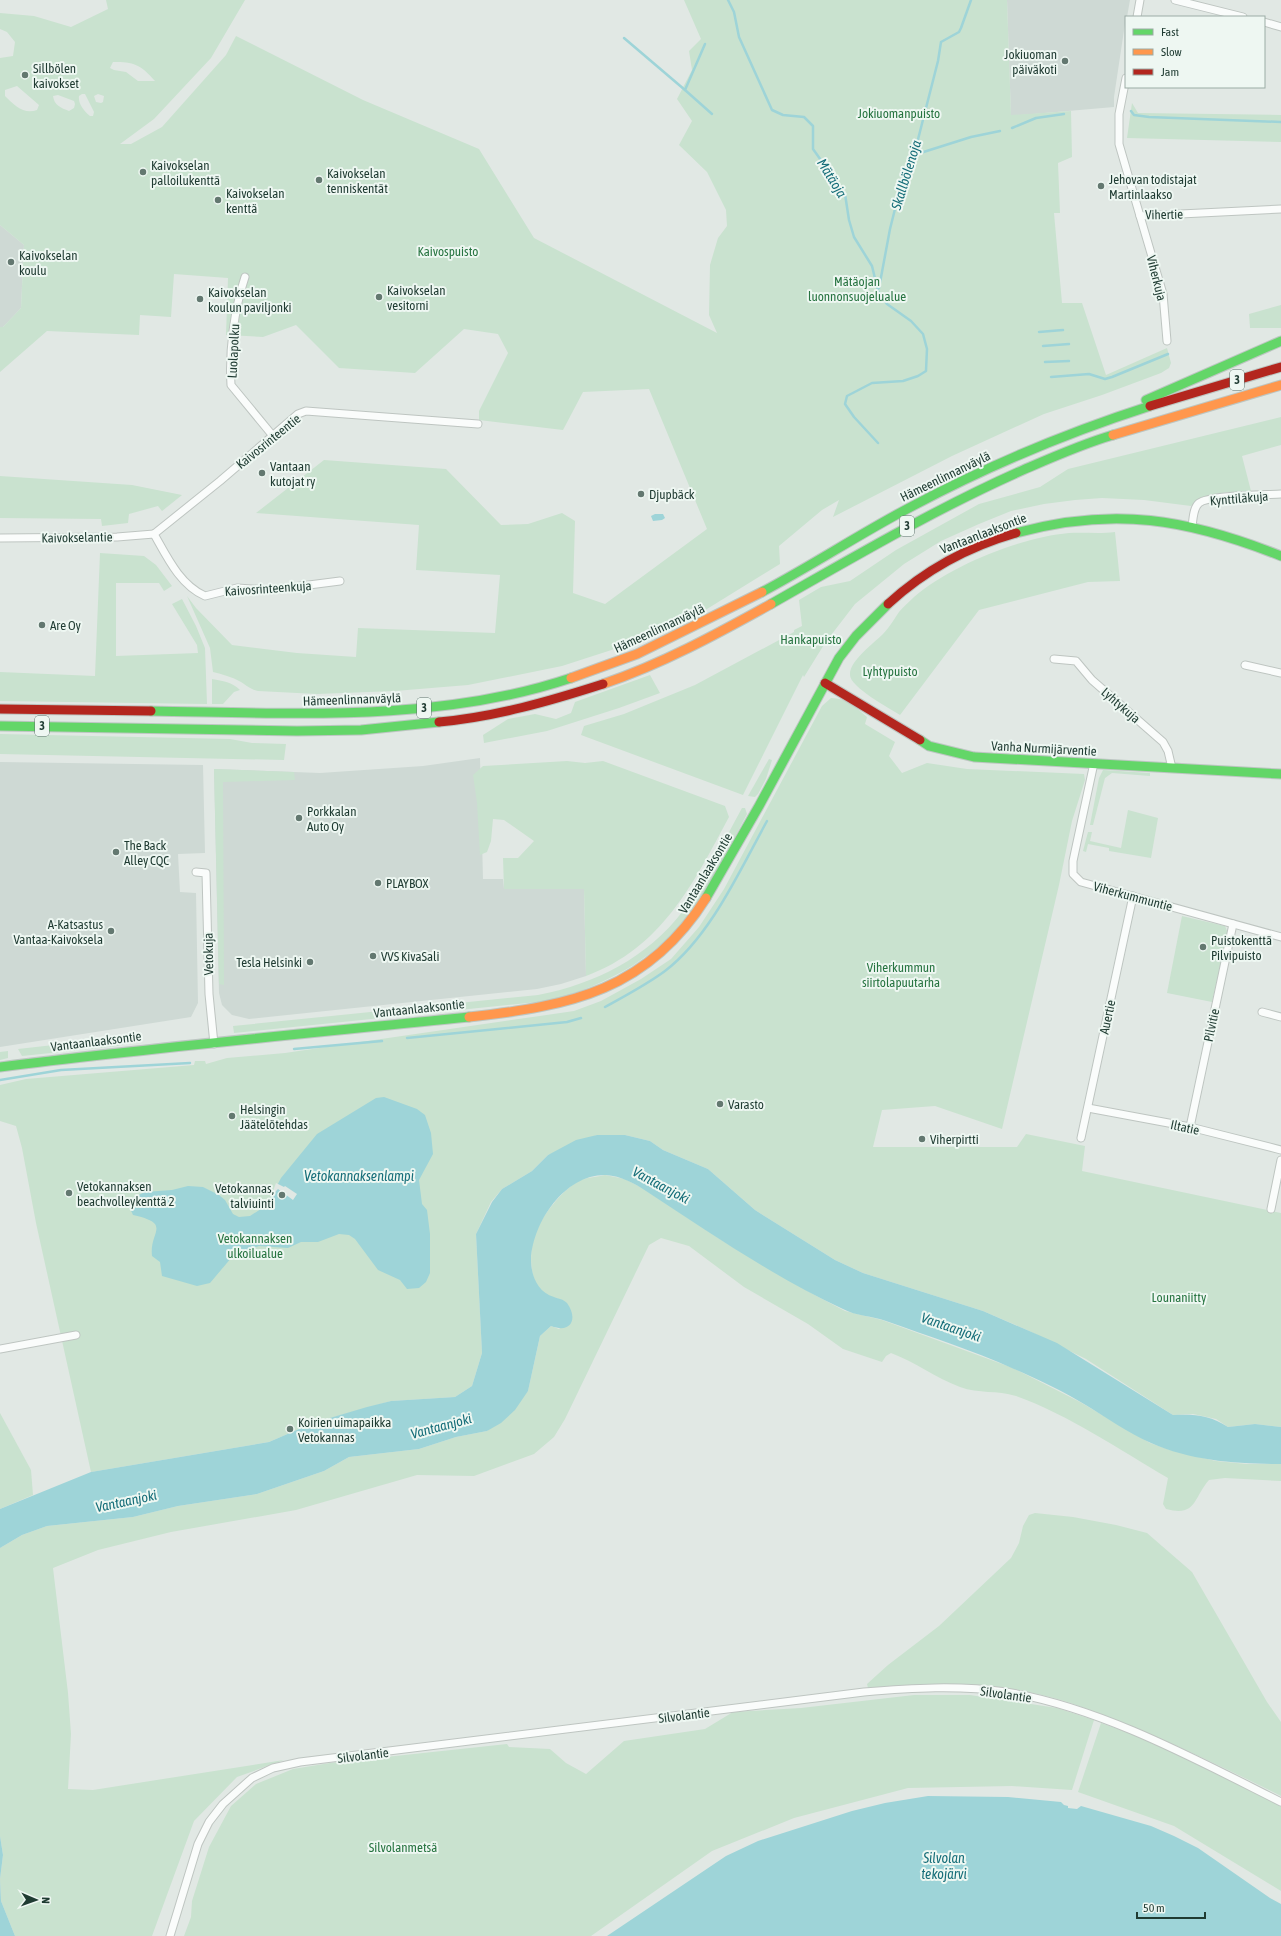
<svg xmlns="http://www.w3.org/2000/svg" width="1281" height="1936" font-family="'Asap Condensed',sans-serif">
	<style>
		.built { fill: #ced9d4 }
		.green { fill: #c9e2cf; fill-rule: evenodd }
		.water { fill: #9ed4d8 }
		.pier { fill: #e1e8e4 }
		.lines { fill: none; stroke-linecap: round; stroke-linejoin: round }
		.stream { stroke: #9ed4d8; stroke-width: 2.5 }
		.street-casing { stroke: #bec5c1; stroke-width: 9 }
		.fast-casing { stroke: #bdc6c2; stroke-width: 11 }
		.slow-casing { stroke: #bdc6c2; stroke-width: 11 }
		.jam-casing { stroke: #bdc6c2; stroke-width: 11 }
		.street { stroke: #fafcfb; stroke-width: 7 }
		.fast { stroke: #63d668; stroke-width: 9 }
		.slow { stroke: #ff974d; stroke-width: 9 }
		.jam { stroke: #b3261e; stroke-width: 9 }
		.poi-dot { fill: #637870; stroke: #eef7f2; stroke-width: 1.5 }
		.labels { text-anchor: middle; stroke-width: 4; stroke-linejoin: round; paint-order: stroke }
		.shield { fill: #eef7f2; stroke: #5d736c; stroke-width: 1 }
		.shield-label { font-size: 12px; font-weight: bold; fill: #1f3b32 }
		.poi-label { font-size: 13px; fill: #1f3b32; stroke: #eef7f2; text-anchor: start }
		.park-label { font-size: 13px; fill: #277441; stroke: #eef7f2 }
		.street-label { font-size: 13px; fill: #1f3b32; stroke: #eef7f2 }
		.water-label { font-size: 14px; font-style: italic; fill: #166e79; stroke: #eef7f2 }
	</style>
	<rect width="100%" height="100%" fill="#e1e8e4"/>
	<g class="built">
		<path d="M1007,0H1130L1127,17H1126L1114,97V107L1011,116Z"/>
		<path d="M0,225L24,245L21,308L3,327H0Z"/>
		<path d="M480,758L483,879H503L504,889H584L586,976L561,984L537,989L249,1019L232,1015L222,1005L219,993L214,769L320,773L423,766Z"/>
		<path d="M0,762L203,765L205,853L178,854L180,892L196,893L198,1003L191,1017L0,1047Z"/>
	</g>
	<g class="green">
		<path d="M106,0H245L211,58L154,119L120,144H131L162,127L226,55L236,36L363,100L479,149L534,238L717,333L709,315L710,265L718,238L727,226L726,210L707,172L679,145L692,121L677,99L692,70L689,51L701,39L684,0H1007L1011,115L1071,111L1072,157L1058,163L1060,213H1054L1062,303H1082L1106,375L1167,348L1171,363L1169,368L1161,373L1102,395L1044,414L952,456L833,517L839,500L822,510L779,546L780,564L694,617L664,633L562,666L468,685L395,691L317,694L258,691C250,689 247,686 241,682C232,677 222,674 213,672L210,648L187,596L196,608L232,645L297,653L356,657L358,628L495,633L500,575L416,570L419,525L256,513L324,460L446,469L501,525L528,524L562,513L575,521L573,593L605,604L707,529L649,389L583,392L563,430L479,420V411L508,353L498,334L464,329L415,373L339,368L296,325L263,337L226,335L228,278L174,274L171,317L140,315L139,335L47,331L0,372V327H3L21,308L24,245L0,225V58L13,56L15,42L7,32L0,29V13L34,16L71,27L108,9ZM113,62C134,62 140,64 155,81H138L126,72L114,70L110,68ZM17,86L39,105L37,110C24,115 14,105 5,96V90ZM82,94H85L94,112L93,116H90C84,111 78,104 79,96ZM98,94L104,96L103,102L101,103L96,102L94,96ZM58,95L74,101L75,104L74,108L69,111C61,108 54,105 53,96Z"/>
		<path d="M1132,103L1138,113L1281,115V142L1127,138Z"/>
		<path d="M1281,305V328H1250L1249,314Z"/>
		<path d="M1281,417V445L1242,456L1251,491C1230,492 1207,491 1191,506L1144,500L1102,498L1075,500L1044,504L1011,511L979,524L941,541L904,564L855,604L825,643L804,677L803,675L743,795L581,735L584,726L624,714L695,685L794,632V630L802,626L799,600L821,587L850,581L896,550L979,504L1040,487L1068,469Z"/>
		<path d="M0,476L132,485L182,495L162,511L158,506L129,514L128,523L102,526L101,519L0,518Z"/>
		<path d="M1115,532L1120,581L1088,582L979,610L900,715C889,708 850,687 850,675C849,661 874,643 883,634C890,627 894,619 899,612C903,607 909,602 914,597C951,565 1022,537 1069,533C1084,532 1099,534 1115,532Z"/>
		<path d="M100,553L144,556L156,565L172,586L164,591L159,583H116V656L198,653L197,645L172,604L182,599L196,626L205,648L207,704L0,701V672L95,676Z"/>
		<path d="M650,675L660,693L619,708L547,731L484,743L483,735L508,719L535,714L556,719L571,713L575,702Z"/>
		<path d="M212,679C223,681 232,682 240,690L234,692L223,704H212Z"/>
		<path d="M831,698C847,698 855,707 867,717L865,724L895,742L889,756L902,773L927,763L967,769L1084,774L1085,780L1072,821L1059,885L1002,1129L935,1106L882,1110L873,1147H1017L1026,1134L1085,1146L1082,1171L1281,1213V1427L1255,1424L1228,1427L1216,1419L1193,1414L1173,1415L1086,1359L1027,1330L983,1311L863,1273L835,1260L755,1210L708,1169L663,1150L650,1141L625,1135H597L548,1155L532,1171L502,1189L491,1202L476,1234L482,1353L472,1386L455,1397L391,1401L313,1423L269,1442L91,1472L36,1223L22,1148L16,1126L0,1121V1085L26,1079L194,1065L195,1061H205L206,1064L227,1058L285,1053L574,1011L601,1001L641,979L671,959L699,927L724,889L822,706Z"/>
		<path d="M0,734L230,739L252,743L286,744L284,760L0,754Z"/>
		<path d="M769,759L772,760L766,779L758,794L755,797L748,796Z"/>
		<path d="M567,761L585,763L603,761L725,806L729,817C693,884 662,948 586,976L584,889H504L503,858H518L534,841L504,820L493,819L491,841L487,852L480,855L477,803L473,775L483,766Z"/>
		<path d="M214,769L294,772L295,780L223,782L224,985L219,984Z"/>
		<path d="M1103,770L1150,773V776L1112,773L1105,778L1093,825H1090L1099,778Z"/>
		<path d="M742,808H745L747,814C731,844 716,874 698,902C663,955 609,985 548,1001L234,1033L233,1026L538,995C595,984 647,958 683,911C706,880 723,842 742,808Z"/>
		<path d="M1128,810L1158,818L1151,858L1109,851V848L1088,844L1086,852L1083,851L1088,832H1092L1090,841L1121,848Z"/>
		<path d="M1182,916L1225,926L1228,933L1212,1002L1167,993Z"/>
		<path d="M125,1037L126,1043L118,1046L22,1056L18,1049Z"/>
		<path d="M8,1051V1058L0,1060V1052Z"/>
		<path d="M605,1175L625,1179L644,1189L723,1241L811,1293L845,1311L882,1320L1013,1368L1080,1402L1150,1443L1170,1450L1216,1461L1247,1464H1281V1481L1225,1478L1209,1480C1193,1498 1197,1517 1166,1509L1163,1504L1168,1478C1120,1450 1069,1415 1016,1396C997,1390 979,1394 960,1387C936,1378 915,1362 891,1353L886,1356L882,1362L843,1349L808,1324L744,1287L689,1246L661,1238L649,1245L565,1419L554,1437L534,1454L474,1476L417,1475L296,1510L171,1532L98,1550L53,1568L68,1693L71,1734L68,1789L93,1790L284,1760L237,1777L194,1821L152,1936H15L1,1901L0,1879L3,1855L0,1836V1548L22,1535L47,1526L133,1517L178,1506L257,1494L324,1471L349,1457L419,1449L456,1437L487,1431L528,1391L540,1336L551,1326L559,1329L571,1317C564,1288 550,1306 538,1287C529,1273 530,1251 534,1236C540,1218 564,1187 581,1180C588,1177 597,1177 605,1175Z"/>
		<path d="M0,1413L31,1470L33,1495L0,1509Z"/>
		<path d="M1035,1513L1073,1517L1116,1525L1147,1533L1192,1572L1267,1702L1281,1722V1796C1237,1774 1192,1752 1147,1733C1107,1716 1067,1699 1024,1691C973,1681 920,1684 868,1688L867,1684L888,1665L939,1626L1011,1558L1019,1543L1023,1526L1029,1515Z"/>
		<path d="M914,1695H970L1057,1708L1094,1720L1072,1790L1012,1786L908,1788L794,1818L712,1851L591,1936H184L191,1917L192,1901L209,1847L231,1806L256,1784L293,1769L330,1763L507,1744L509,1747L550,1749L566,1763L586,1774L624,1741L705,1729L733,1712L801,1708Z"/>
		<path d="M1101,1723L1149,1740L1281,1805V1891L1174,1826L1078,1792Z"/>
	</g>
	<g class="water">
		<path d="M655,514H663L665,518L662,520L653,521L651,516Z"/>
		<path d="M384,1097L417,1109L425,1115L431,1133L433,1154L419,1180L422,1204L427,1210L430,1234V1273L426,1282L419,1288L407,1289L400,1280L378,1270L355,1239L349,1235L339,1234L318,1242H301L288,1248L259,1246L247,1250L232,1257L210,1283L197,1286L162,1276L160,1262L152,1256C149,1231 173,1224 133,1215L128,1204L130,1199L145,1192L172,1190L188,1186L203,1187L219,1195L225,1200L233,1214L239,1217L250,1216L267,1205L281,1178L317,1134L376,1098Z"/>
		<path d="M597,1135H625L650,1141L663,1150L708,1169L755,1210L835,1260L863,1273L983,1311L1057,1343L1173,1415C1194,1414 1210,1415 1228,1427L1255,1424L1281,1427V1464C1237,1464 1192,1461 1151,1443C1128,1433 1106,1417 1084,1404C1062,1391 1037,1379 1014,1369C972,1350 928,1336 886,1321C872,1316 856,1316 843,1309C774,1277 710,1233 646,1191C634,1183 621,1176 606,1175C565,1174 533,1222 531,1259C531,1275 537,1292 554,1297C559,1299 563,1299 567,1303C578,1318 572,1334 551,1326L540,1336L528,1391L515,1410L501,1423L487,1431L456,1437L419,1449L349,1457L324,1471L257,1494L178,1506L133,1517L47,1526L22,1535L0,1548V1509L91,1472L269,1442L313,1423L367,1407L391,1401L455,1397L472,1386L482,1353L476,1234L492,1202L502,1189L532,1171L548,1155L576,1140Z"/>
		<path d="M928,1796L1008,1797L1061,1802L1064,1805L1068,1806V1808L1077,1809L1081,1806L1151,1826L1174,1836L1198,1848L1270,1898L1281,1904V1936H607L726,1856L758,1841L852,1811L885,1803Z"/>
		<path d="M0,1836L3,1855L0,1879L1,1901L15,1936H0Z"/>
	</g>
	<path class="pier" d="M276,1183L284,1187L285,1186L297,1194L293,1200L278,1189L275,1192L273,1191Z"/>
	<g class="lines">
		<g class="stream">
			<path d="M728,0L734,12L739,37L772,110L783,115L804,117L813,126V149L845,194L849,220L854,237L872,266L878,291L887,304L911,321L923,334L927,349L926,371L918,376L903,381L872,383L847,396L845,404L854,417L878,443"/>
			<path d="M624,38L685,90L705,44"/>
			<path d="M685,90L712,114"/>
			<path d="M1131,111L1134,115L1149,117L1281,122"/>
			<path d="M1012,128L1036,118L1064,114"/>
			<path d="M914,155L971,137L1000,131"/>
			<path d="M879,288L890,229L903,177L914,155L938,61L941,42L959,32L961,28L971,0"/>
			<path d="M1039,332L1063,330"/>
			<path d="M1043,346L1069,344"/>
			<path d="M1045,362L1069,361"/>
			<path d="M1051,377L1089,374L1105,379L1112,377L1168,354"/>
			<path d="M605,1007C625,996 646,985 665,971C710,937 740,870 767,821"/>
			<path d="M407,1038L567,1022L581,1018"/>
			<path d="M294,1049L382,1041"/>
			<path d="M0,1080L61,1070L190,1063"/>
		</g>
		<defs>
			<g id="street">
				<path d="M1175,0L1243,17"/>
				<path d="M1137,17L1140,0"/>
				<path d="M1264,22L1281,27"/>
				<path d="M1126,78L1119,114V144L1140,216L1281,209"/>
				<path d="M1140,216L1163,294L1167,341"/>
				<path d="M245,277C234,310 229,350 231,385L273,436"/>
				<path d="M1192,527C1193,520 1193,508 1199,503C1209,495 1265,495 1281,494"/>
				<path d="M154,534L220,481L298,414L306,411L478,424"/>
				<path d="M154,534C167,557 180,585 205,596L237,588L270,590L340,581"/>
				<path d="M0,538L117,537L154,534"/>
				<path d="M1054,659L1076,661L1092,680L1163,742L1168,751L1172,768"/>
				<path d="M1245,665L1281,673"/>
				<path d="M1094,763L1073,861V874L1081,882L1281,937"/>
				<path d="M196,872L206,873L209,994L214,1044"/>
				<path d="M1262,1012L1281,1017"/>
				<path d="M1088,1108L1190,1127L1281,1150"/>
				<path d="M1190,1127L1233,924"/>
				<path d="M1081,1138L1133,896"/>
				<path d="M1271,1209L1281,1160"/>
				<path d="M0,1349L76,1335"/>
				<path d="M170,1936L198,1844L209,1822L223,1804L252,1778L273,1768L300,1762L864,1692C911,1688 959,1685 1006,1692C1100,1707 1197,1760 1281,1802"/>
			</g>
			<g id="fast">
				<path d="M1146,400L1281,341"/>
				<path d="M1016,533C1114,506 1188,519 1281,556"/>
				<path d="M762,592C811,566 858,535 907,509C985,467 1066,433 1150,406"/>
				<path d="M771,604C854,557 935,509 1023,470C1053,457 1082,444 1113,435"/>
				<path d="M151,711C291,713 437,723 571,678"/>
				<path d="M0,726L297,731L361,730L439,722"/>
				<path d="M920,740L929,746L974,757L1281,774"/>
				<path d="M706,898L759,806L839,658L856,636L888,604"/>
				<path d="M0,1067C156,1047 313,1033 469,1017"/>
			</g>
			<g id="slow">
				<path d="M1113,435L1281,385"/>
				<path d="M571,678L637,654L762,592"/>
				<path d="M603,684C662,664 717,634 771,604"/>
				<path d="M469,1017C571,1006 648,990 706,898"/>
			</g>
			<g id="jam">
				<path d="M1150,406L1281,367"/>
				<path d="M888,604C925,570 967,547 1016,533"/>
				<path d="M825,683L920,740"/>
				<path d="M0,709L151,711"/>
				<path d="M439,722C495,717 550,701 603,684"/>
			</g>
		</defs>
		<use href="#street" class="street-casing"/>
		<use href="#fast" class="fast-casing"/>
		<use href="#slow" class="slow-casing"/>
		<use href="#jam" class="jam-casing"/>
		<use href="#street" class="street"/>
		<use href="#fast" class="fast"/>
		<use href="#slow" class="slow"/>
		<use href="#jam" class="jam"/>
	</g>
	<g class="poi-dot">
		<circle cx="1065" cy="61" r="4"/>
		<circle cx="25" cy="75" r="4"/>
		<circle cx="143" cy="172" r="4"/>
		<circle cx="319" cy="180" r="4"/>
		<circle cx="1101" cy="186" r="4"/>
		<circle cx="218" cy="200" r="4"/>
		<circle cx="11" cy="262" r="4"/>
		<circle cx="379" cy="297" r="4"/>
		<circle cx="200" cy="299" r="4"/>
		<circle cx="262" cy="473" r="4"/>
		<circle cx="641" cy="494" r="4"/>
		<circle cx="42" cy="625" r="4"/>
		<circle cx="299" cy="818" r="4"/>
		<circle cx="116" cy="852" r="4"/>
		<circle cx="378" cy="883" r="4"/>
		<circle cx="111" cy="931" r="4"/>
		<circle cx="1203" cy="947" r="4"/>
		<circle cx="373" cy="956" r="4"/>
		<circle cx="310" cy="962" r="4"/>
		<circle cx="720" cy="1104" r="4"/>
		<circle cx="232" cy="1116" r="4"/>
		<circle cx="922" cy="1139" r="4"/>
		<circle cx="69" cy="1193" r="4"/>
		<circle cx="282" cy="1195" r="4"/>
		<circle cx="290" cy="1429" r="4"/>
	</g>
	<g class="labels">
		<g class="shield">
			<rect x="1230" y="370" width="14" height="20" rx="3"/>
			<rect x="900" y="516" width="14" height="20" rx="3"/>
			<rect x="417" y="698" width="14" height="20" rx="3"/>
			<rect x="35" y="716" width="14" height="20" rx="3"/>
		</g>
		<g class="shield-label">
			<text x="1237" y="384">3</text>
			<text x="907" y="530">3</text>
			<text x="424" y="712">3</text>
			<text x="42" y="730">3</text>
		</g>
		<g class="poi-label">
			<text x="1057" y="59" text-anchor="end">Jokiuoman<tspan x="1057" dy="15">päiväkoti</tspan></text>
			<text x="33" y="73">Sillbölen<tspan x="33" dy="15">kaivokset</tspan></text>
			<text x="151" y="170">Kaivokselan<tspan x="151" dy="15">palloilukenttä</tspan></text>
			<text x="327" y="178">Kaivokselan<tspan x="327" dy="15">tenniskentät</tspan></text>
			<text x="1109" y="184">Jehovan todistajat<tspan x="1109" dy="15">Martinlaakso</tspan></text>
			<text x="226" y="198">Kaivokselan<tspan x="226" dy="15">kenttä</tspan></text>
			<text x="19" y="260">Kaivokselan<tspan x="19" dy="15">koulu</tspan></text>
			<text x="387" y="295">Kaivokselan<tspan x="387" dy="15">vesitorni</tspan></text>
			<text x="208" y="297">Kaivokselan<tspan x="208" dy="15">koulun paviljonki</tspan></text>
			<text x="270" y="471">Vantaan<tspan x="270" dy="15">kutojat ry</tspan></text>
			<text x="649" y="499">Djupbäck</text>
			<text x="50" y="630">Are Oy</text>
			<text x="307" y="816">Porkkalan<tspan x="307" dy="15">Auto Oy</tspan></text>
			<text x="124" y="850">The Back<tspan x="124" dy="15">Alley CQC</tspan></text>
			<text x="386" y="888">PLAYBOX</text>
			<text x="103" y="929" text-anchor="end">A-Katsastus<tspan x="103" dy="15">Vantaa-Kaivoksela</tspan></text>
			<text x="1211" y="945">Puistokenttä<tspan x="1211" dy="15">Pilvipuisto</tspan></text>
			<text x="381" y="961">VVS KivaSali</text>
			<text x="302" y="967" text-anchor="end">Tesla Helsinki</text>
			<text x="728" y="1109">Varasto</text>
			<text x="240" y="1114">Helsingin<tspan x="240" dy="15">Jäätelötehdas</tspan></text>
			<text x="930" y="1144">Viherpirtti</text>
			<text x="77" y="1191">Vetokannaksen<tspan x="77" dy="15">beachvolleykenttä 2</tspan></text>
			<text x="274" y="1193" text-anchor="end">Vetokannas,<tspan x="274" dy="15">talviuinti</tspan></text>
			<text x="298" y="1427">Koirien uimapaikka<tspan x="298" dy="15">Vetokannas</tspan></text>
		</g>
		<g class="park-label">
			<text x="899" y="118">Jokiuomanpuisto</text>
			<text x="448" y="256">Kaivospuisto</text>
			<text x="857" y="286">Mätäojan<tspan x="857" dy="15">luonnonsuojelualue</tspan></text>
			<text x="811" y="644">Hankapuisto</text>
			<text x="890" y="676">Lyhtypuisto</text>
			<text x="901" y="972">Viherkummun<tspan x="901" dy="15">siirtolapuutarha</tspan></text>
			<text x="255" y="1243">Vetokannaksen<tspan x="255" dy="15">ulkoilualue</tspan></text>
			<text x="1179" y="1302">Lounaniitty</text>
			<text x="403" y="1852">Silvolanmetsä</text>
		</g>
		<g class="street-label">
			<text transform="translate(1164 214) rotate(-1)" y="5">Vihertie</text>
			<text transform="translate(1157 278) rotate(76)" y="5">Viherkuja</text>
			<text transform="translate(233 351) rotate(-87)" y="5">Luolapolku</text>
			<text transform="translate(268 441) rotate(-39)" y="5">Kaivosrinteentie</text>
			<text transform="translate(945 476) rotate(-26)" y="5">Hämeenlinnanväylä</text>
			<text transform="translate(1239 498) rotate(-5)" y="5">Kynttiläkuja</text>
			<text transform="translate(983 533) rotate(-21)" y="5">Vantaanlaaksontie</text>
			<text transform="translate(77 537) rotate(-1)" y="5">Kaivokselantie</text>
			<text transform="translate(268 588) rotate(-4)" y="5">Kaivosrinteenkuja</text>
			<text transform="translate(659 628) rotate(-25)" y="5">Hämeenlinnanväylä</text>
			<text transform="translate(352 699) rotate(-2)" y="5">Hämeenlinnanväylä</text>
			<text transform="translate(1121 705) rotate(41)" y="5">Lyhtykuja</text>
			<text transform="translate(1044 748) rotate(3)" y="5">Vanha Nurmijärventie</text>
			<text transform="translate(705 873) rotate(-59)" y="5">Vantaanlaaksontie</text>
			<text transform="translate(1133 896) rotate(15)" y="5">Viherkummuntie</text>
			<text transform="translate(208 954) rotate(-91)" y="5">Vetokuja</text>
			<text transform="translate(419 1008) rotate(-6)" y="5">Vantaanlaaksontie</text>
			<text transform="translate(1107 1017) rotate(-78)" y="5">Auertie</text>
			<text transform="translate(1211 1025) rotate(-78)" y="5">Pilvitie</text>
			<text transform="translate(96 1041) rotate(-7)" y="5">Vantaanlaaksontie</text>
			<text transform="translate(1185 1127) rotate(12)" y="5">Iltatie</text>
			<text transform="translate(1006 1694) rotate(8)" y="5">Silvolantie</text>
			<text transform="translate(684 1715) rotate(-7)" y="5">Silvolantie</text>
			<text transform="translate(363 1755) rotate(-7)" y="5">Silvolantie</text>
		</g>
		<g class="water-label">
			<text transform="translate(906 175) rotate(-73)" y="5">Skallbölenoja</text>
			<text transform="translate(832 178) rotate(58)" y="5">Mätäoja</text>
			<text x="359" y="1181">Vetokannaksenlampi</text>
			<text transform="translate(661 1185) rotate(28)" y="5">Vantaanjoki</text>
			<text transform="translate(951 1327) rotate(19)" y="5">Vantaanjoki</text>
			<text transform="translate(441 1426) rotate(-15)" y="5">Vantaanjoki</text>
			<text transform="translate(126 1501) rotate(-12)" y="5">Vantaanjoki</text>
			<text x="944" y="1863">Silvolan<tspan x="944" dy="16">tekojärvi</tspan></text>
		</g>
	</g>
	<rect x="1125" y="16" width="140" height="72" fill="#eef7f2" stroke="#9baca5"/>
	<rect x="1133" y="29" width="20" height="6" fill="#63d668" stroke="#9baca5"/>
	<text x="1161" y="36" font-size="12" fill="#1f3b32">Fast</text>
	<rect x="1133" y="49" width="20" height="6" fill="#ff974d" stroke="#9baca5"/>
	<text x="1161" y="56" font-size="12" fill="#1f3b32">Slow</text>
	<rect x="1133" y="69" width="20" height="6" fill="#b3261e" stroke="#9baca5"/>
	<text x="1161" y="76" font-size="12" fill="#1f3b32">Jam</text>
	<g transform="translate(36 1900) rotate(92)" stroke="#eef7f2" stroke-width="3" paint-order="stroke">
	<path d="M0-3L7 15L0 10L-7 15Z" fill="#1f3b32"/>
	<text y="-6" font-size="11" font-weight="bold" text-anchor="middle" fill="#1f3b32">N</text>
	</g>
	<path d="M1137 1912v6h68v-6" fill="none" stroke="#1f3b32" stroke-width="2"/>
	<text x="1143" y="1912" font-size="12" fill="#1f3b32" stroke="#eef7f2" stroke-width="3" paint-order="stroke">50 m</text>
</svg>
